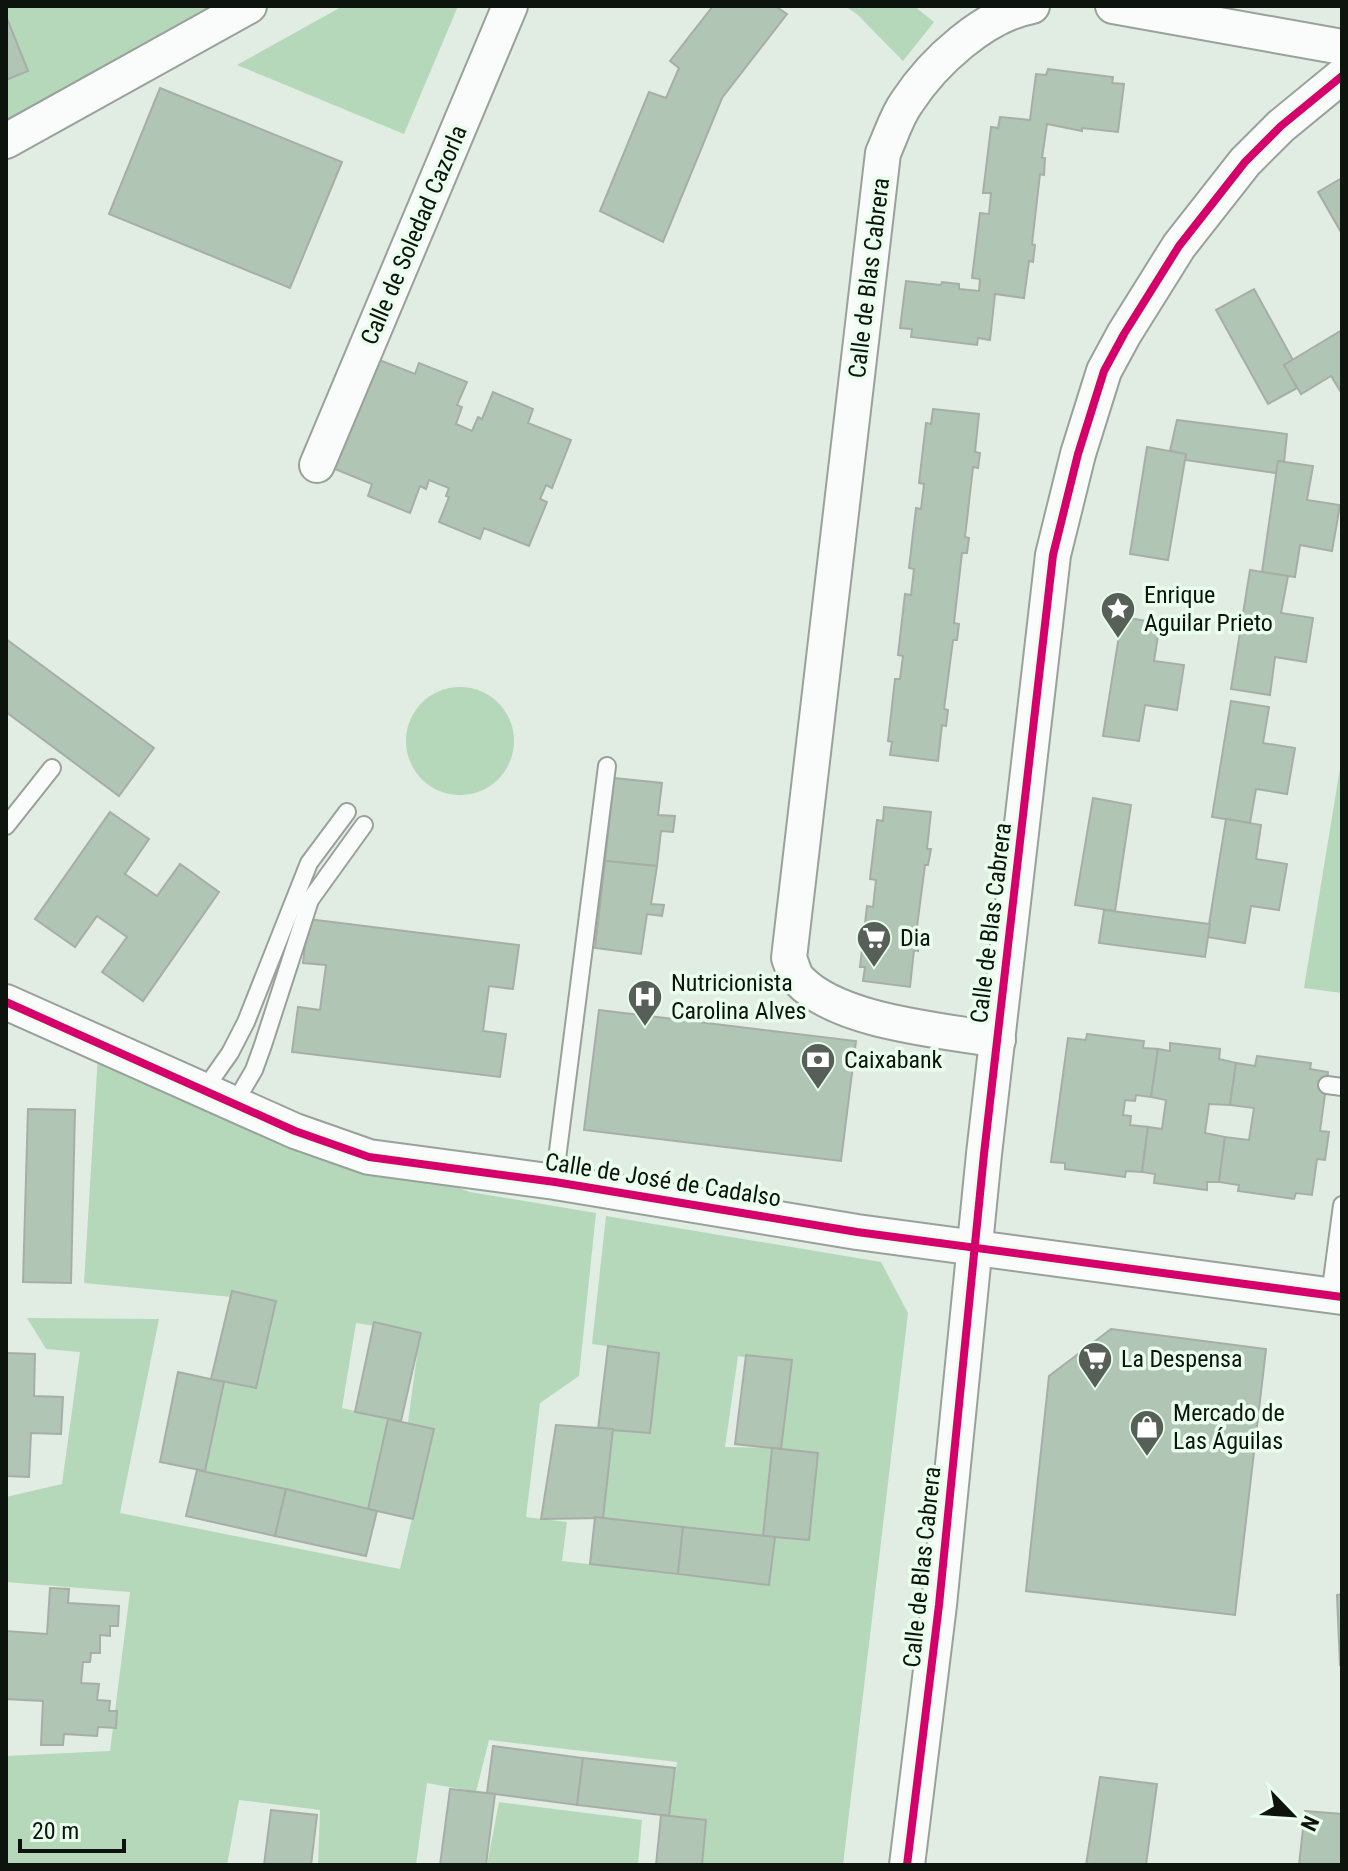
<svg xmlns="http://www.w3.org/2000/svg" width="1348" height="1871" font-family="'Roboto Condensed',sans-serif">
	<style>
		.green { fill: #b5d8ba }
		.building { fill: #b1c5b4; stroke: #a6aea7; stroke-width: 2 }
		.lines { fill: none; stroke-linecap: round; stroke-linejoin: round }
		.lane-casing { stroke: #99a19a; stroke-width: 20 }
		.street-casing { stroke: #99a19a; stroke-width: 38 }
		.lane { stroke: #fafcfb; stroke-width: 16 }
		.street { stroke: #fafcfb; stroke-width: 34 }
		.cycleway-casing { stroke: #e9feec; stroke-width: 13 }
		.cycleway { stroke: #d6006c; stroke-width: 8 }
		.labels { text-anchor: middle; stroke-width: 7; stroke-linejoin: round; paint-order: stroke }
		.street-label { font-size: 24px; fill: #0d140e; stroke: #e9feec }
		.poi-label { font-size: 24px; fill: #0d140e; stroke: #e9feec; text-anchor: start }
	</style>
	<rect width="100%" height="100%" fill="#e1ece2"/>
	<g class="green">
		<path d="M6,6H226L6,127Z"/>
		<path d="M343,6H458L404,134L237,65Z"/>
		<path d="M845,6H914L934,22L903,61L858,15Z"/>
		<circle cx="460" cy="741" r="54"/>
		<path d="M1342,756V993L1304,988Z"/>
		<path d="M98,1055L470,1192L596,1213L579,1376L540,1403L526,1517L567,1522L562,1561L768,1585L775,1537L809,1540L817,1453L781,1449L791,1366L738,1356L725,1447L772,1448L763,1536L603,1518L613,1429L650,1433L659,1353L592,1344L606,1216L881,1262L908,1313L843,1865H700L706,1820L669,1816L677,1762L489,1740L476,1792L427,1783L416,1865H318L320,1810L239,1800L227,1865H6V1756L110,1751L130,1592L6,1582V1497L62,1484L80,1352L46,1349L27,1318L159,1319L120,1513L400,1569L433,1430L408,1423L420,1333L356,1323L342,1408L388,1419L368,1509L205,1471L224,1382L256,1388L276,1301L84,1283Z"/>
		<path d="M499,1802L642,1820L638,1865H487Z"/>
	</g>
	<g class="building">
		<path d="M713,6H775L787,14L722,98L663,242L600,211L649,92L666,98L679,68L670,61Z"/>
		<path d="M6,16L28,71L6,80Z"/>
		<path d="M1048,69L1113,77L1112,83L1124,84L1118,132L1082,128V131L1047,124L1042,158H1045L1044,175L1040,174L1032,244L1035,245L1033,262L1029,261L1024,298L995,294L990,340L978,338L977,345L911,337L912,329L900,328L906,281L941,285L942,282L959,284V289L979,291L980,279L972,278L980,213L989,214L991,193H983L991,127L998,128L1000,117L1030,120L1036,74L1046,75Z"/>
		<path d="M160,88L342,162L290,288L109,214Z"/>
		<path d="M1342,178V234L1318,192Z"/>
		<path d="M1254,289L1293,360L1284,365L1297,388L1268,404L1216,310Z"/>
		<path d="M1342,330V394L1331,376L1301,394L1284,365Z"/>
		<path d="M369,356L415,374L419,363L467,382L457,405L462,407L456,424L472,431L478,417L482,419L493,392L533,409L528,423L571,440L552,488L546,485L540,499L547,502L529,546L484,528L480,539L439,522L449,497L446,496L449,488L429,480L426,489L420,486L410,513L368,496L372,484L325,465Z"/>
		<path d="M933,409L979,414L975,452L980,453L978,468L973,467L965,537L969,538L967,553H962L954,623L959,624L957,640H953L944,709L948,710L946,726L942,725L938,761L890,755L892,742L888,741L895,679H900L903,656L898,655L905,594L911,595L914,569L909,568L916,508L921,509L924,484L919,483L926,423L931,424Z"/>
		<path d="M1177,420L1287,434L1284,462L1278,461L1276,473L1185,460L1186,454L1170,451Z"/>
		<path d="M1147,447L1186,454L1168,560L1130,554Z"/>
		<path d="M1278,461L1313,466L1307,500L1340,505L1332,551L1300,545L1295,577L1262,572Z"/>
		<path d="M1250,570L1288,576L1281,613L1313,618L1306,662L1275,657L1270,695L1231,689Z"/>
		<path d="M1122,617L1160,623L1154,661L1184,665L1177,710L1145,705L1139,741L1103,736Z"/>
		<path d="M6,639L154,748L119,796L6,712Z"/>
		<path d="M1231,701L1269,707L1263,743L1295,748L1287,794L1256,789L1250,823L1212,817Z"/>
		<path d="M614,778L662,783L658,815L675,816L673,832L661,831L657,866L605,861Z"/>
		<path d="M1093,798L1131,805L1115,911L1075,905Z"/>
		<path d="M884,807L931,812L927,849H931L928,865H925L916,934L920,935L918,951L914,950L910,987L863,981L865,967H860L867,906L873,907L876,880L870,879L877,820L883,821Z"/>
		<path d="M110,812L149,839L125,874L157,896L180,864L219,892L143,1001L102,972L127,937L97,916L75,947L35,919Z"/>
		<path d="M1226,819L1261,825L1256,859L1287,864L1279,910L1251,906L1245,943L1207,937Z"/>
		<path d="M605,861L657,866L651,904L664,905L662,916L647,914L641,954L595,948Z"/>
		<path d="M1104,910L1210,924L1205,957L1099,943Z"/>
		<path d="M308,919L519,945L513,989L489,986L483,1031L506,1034L500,1077L292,1052L298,1007L320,1010L326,965L303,963Z"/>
		<path d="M599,1010L856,1041L841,1161L584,1130Z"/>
		<path d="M1087,1034L1144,1041L1143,1048L1158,1049L1151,1097L1136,1095L1135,1101L1125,1100L1123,1115L1131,1116L1130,1125L1148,1127L1142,1172L1126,1171L1125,1177L1065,1169V1163L1051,1162L1068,1038L1086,1040Z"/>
		<path d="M1170,1043L1220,1049L1219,1059L1236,1063L1230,1105L1209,1104L1205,1133L1225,1137L1219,1182H1207V1190L1154,1183L1155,1174L1142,1172L1148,1127L1162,1129L1166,1100L1151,1097L1158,1049L1170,1051Z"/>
		<path d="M1257,1056L1311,1063L1310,1069L1328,1072L1320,1131L1329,1132L1325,1160L1317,1159L1312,1195L1296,1193L1294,1199L1238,1191L1239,1185L1219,1182L1225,1137L1249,1140L1254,1108L1230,1105L1236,1063L1255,1066Z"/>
		<path d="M28,1109L75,1110L71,1283L23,1282Z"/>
		<path d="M232,1291L276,1301L256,1388L211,1379Z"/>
		<path d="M374,1322L421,1333L401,1421L355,1412Z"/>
		<path d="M1111,1329L1266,1349L1235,1615L1026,1591L1049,1376Z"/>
		<path d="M608,1346L659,1353L650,1433L598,1429Z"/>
		<path d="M6,1353L35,1354L34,1396L63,1397L61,1434L31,1433L29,1477L6,1476Z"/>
		<path d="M746,1355L792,1360L781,1449L735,1444Z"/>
		<path d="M178,1372L224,1382L205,1471L160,1462Z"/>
		<path d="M388,1419L434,1429L413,1519L368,1509Z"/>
		<path d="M556,1425L613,1429L603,1518L541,1519Z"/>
		<path d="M772,1448L818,1453L809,1540L763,1536Z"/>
		<path d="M197,1470L286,1489L275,1536L186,1516Z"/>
		<path d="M286,1489L377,1511L366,1556L275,1536Z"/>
		<path d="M595,1517L683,1527L678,1574L590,1564Z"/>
		<path d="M683,1527L775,1537L769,1585L678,1574Z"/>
		<path d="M50,1588L69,1589L68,1603L119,1606L118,1626H110V1636L100,1635V1653H91L90,1662H83L81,1683L99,1684L97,1700L110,1701L109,1711H117L116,1728L98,1727L97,1736L64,1734L63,1745H41L43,1701L6,1699V1631L47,1634Z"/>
		<path d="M1342,1594V1665H1340L1337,1595Z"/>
		<path d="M493,1746L583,1758L577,1805L487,1793Z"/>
		<path d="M583,1758L675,1768L669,1816L577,1805Z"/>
		<path d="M1100,1777L1157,1784L1146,1865H1086Z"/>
		<path d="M450,1789L495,1794L486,1865H440Z"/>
		<path d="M271,1810L317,1815L311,1865H264Z"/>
		<path d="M1305,1811L1342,1814V1865H1299Z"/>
		<path d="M661,1815L706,1820L702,1865H656Z"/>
	</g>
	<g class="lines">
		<defs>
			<g id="lane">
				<path d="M6,826L52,768"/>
				<path d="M1327,1085L1342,1087"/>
				<path d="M204,1090L230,1053L246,1022L309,863L347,812"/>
				<path d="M234,1104L254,1070L263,1045L310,900L364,825"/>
				<path d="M557,1159L607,766"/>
				<path d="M1330,1296L1342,1205"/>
			</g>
			<g id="street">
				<path d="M1113,6L1342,47"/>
				<path d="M6,141L249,6"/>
				<path d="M317,465L510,6"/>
				<path d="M6,1002L295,1131L369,1157L555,1182L857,1232L1342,1297"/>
				<path d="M998,1040C941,1030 838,1022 799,980C794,975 792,965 789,958L883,153C891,136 896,117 907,102C933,62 984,15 1032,6"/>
				<path d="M907,1865L939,1605L984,1154L1053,555L1078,454L1104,371L1124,334L1179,246L1245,162L1281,126L1342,76"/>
			</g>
		</defs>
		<use href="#lane" class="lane-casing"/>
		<use href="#street" class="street-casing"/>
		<use href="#lane" class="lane"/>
		<use href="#street" class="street"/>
		<defs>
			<g id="cycleway">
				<path d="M6,1002L295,1131L369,1157L555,1182L857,1232L1342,1297"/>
				<path d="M907,1865L939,1605L984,1154L1053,555L1078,454L1104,371L1124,334L1179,246L1245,162L1281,126L1342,76"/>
			</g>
		</defs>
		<use href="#cycleway" class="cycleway-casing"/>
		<use href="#cycleway" class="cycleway"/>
	</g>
	<defs>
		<symbol id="sight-pin" viewBox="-11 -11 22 30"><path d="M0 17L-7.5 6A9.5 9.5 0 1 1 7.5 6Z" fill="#576058" stroke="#e9feec"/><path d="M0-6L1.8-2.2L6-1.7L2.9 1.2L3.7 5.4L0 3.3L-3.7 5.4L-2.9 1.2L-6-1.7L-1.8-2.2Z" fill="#fff"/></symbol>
		<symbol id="supermarket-pin" viewBox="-11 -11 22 30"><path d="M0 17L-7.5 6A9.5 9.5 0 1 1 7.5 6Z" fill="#576058" stroke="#e9feec"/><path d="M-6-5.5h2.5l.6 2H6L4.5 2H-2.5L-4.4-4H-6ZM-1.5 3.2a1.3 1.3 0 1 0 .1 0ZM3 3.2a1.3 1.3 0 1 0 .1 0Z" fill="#fff"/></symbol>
		<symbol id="hospital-pin" viewBox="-11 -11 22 30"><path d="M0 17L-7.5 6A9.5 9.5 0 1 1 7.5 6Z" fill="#576058" stroke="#e9feec"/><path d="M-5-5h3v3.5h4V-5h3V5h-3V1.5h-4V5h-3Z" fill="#fff"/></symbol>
		<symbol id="bank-pin" viewBox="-11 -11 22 30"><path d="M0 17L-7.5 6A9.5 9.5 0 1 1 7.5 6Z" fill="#576058" stroke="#e9feec"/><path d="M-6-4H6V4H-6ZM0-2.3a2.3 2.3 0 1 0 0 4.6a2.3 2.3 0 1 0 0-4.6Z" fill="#fff"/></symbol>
		<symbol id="shop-pin" viewBox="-11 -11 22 30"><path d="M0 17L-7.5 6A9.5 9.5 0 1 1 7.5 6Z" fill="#576058" stroke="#e9feec"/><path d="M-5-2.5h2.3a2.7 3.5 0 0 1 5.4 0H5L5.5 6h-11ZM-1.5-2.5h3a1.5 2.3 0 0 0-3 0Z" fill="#fff"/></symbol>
	</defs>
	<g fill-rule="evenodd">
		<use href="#sight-pin" x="1098" y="589" width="40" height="54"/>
		<use href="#supermarket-pin" x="854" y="918" width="40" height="54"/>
		<use href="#hospital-pin" x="625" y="977" width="40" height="54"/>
		<use href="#bank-pin" x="798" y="1040" width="40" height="54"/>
		<use href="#supermarket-pin" x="1075" y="1339" width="40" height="54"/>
		<use href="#shop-pin" x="1127" y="1407" width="40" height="54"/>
	</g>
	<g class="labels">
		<g class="street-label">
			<text transform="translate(414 235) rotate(-67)" y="8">Calle de Soledad Cazorla</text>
			<text transform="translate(869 278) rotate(-83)" y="8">Calle de Blas Cabrera</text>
			<text transform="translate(991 923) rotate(-83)" y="8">Calle de Blas Cabrera</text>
			<text transform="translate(663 1180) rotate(9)" y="8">Calle de José de Cadalso</text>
			<text transform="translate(922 1567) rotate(-84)" y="8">Calle de Blas Cabrera</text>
		</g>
		<g class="poi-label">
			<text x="1144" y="603">Enrique<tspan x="1144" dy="28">Aguilar Prieto</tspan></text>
			<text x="900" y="946">Dia</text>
			<text x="671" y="991">Nutricionista<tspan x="671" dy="28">Carolina Alves</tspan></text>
			<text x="844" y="1068">Caixabank</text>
			<text x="1121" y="1367">La Despensa</text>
			<text x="1173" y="1421">Mercado de<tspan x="1173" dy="28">Las Águilas</tspan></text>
		</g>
	</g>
	<rect width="1348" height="1871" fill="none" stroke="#0d140e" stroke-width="16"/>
	<g transform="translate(1292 1815) rotate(115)" stroke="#e9feec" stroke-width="6" paint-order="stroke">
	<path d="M0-6L14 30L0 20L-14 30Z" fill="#0d140e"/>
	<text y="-12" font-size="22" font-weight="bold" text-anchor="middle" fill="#0d140e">N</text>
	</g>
	<path d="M20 1839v12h104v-12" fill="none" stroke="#0d140e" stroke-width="4"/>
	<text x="32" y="1839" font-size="24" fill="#0d140e" stroke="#e9feec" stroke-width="6" paint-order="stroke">20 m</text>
</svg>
